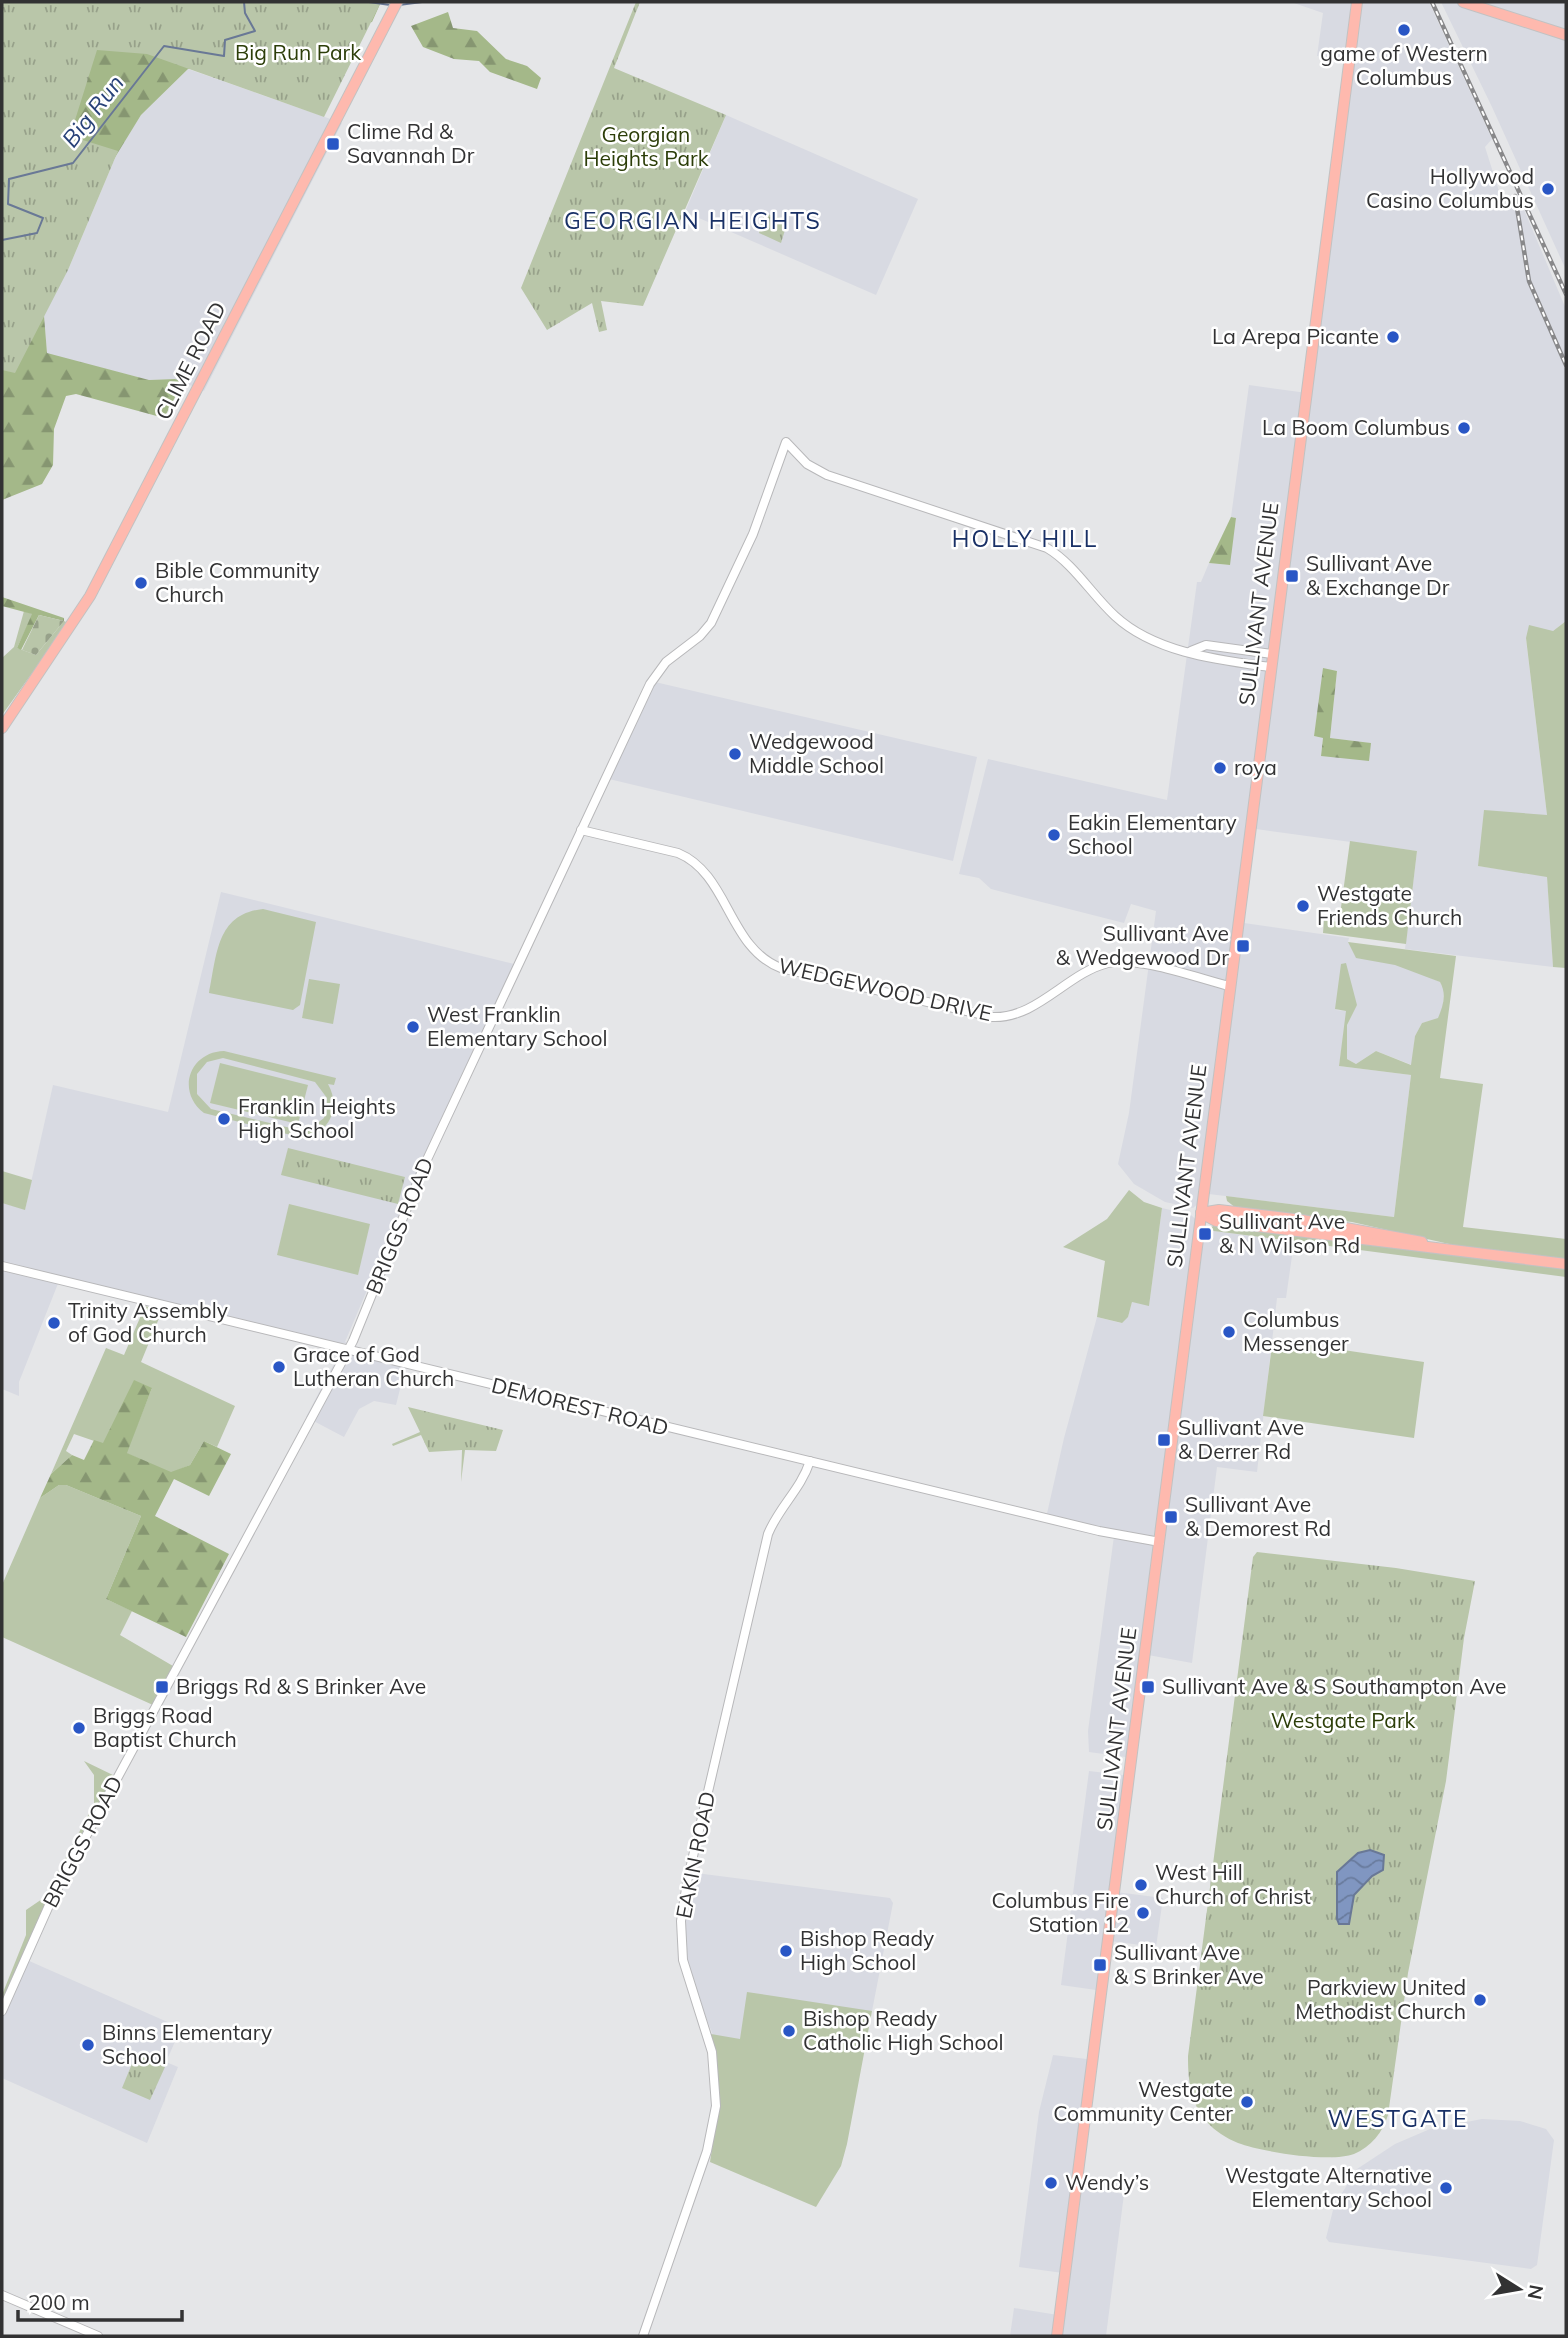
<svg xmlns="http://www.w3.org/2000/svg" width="1568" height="2338" font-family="Mulish,sans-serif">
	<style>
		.built { fill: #d8dae2; fill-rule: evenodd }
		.grass { fill: #b9c6a9; fill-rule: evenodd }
		.forest { fill: url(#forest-firs) }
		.cemetery { fill: url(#cemetery-stones) }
		.park { fill: url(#park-tufts) }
		.water { fill: url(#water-waves); stroke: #697896; stroke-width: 2 }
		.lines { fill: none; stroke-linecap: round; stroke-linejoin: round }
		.stream { stroke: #697896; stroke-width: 2 }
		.minor-casing { stroke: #b8b8ba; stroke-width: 10 }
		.major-casing { stroke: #c2c2c2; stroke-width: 12 }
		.minor { stroke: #fff; stroke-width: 8 }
		.major { stroke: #feb9ae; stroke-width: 10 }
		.rail-casing { stroke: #88888a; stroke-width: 4.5 }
		.rail { stroke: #fff; stroke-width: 2; stroke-dasharray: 5; stroke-linecap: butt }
		.poi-dot { fill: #2956c5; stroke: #fff; stroke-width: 2.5 }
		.labels { text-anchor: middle; stroke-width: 5; stroke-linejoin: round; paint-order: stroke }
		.park-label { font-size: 21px; fill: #2c3e09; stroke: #fff }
		.poi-label { font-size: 21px; fill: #323233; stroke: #fff; text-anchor: start }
		.street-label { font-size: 21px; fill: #323233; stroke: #fff }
		.water-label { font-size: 23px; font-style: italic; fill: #274178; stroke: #fff }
		.neighbourhood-label { font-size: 23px; letter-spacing: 2px; fill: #193066; stroke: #fff }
	</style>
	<defs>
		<pattern id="forest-firs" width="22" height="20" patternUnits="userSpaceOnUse" patternTransform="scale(1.75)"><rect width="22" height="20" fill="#a4b889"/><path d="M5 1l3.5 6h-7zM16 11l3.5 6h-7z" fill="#869671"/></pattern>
		<pattern id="cemetery-stones" width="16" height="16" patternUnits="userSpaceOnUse" patternTransform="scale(1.75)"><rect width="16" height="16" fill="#b9c6a9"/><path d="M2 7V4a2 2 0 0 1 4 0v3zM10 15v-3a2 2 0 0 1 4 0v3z" fill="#97a18a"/></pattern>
		<pattern id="park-tufts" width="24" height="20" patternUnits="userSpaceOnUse" patternTransform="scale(1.75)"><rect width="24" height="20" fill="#b9c6a9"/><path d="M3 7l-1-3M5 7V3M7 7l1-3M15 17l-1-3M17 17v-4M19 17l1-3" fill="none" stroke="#97a18a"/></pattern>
		<pattern id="water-waves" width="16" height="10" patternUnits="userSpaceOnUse" patternTransform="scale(1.75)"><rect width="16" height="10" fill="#8096c1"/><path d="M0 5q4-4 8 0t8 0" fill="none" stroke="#697b9d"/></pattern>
	</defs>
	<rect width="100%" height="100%" fill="#e5e6e8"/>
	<g class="built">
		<path d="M1291,2H1429L1492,139L1485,147L1504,207L1522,205L1566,309V621L1553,631L1526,639L1547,815L1478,866L1547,876L1553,967L1405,949L1417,851L1256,829L1244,923L1349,938L1348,942L1440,982L1444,989L1443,1007L1438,1019L1422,1023L1415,1036L1412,1065L1376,1051L1356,1064L1347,1059V1025L1357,1004L1335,1010L1347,1011L1339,1066L1411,1075L1394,1217L1209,1194L1193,1208L1165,1202L1134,1184L1118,1164L1129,1113L1156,911L1131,904L1124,923L991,889L979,878L959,874L988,759L1167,800L1197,582H1201L1209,563L1229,565L1236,518L1231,517L1249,385L1307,393L1350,60L1317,56L1323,13ZM1324,669L1337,671L1330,738L1370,743L1321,756L1323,738L1314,736Z"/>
		<path d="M1441,2H1566V270L1492,107Z"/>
		<path d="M188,69L342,123L204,391L175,379L149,380L47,354L41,278L68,270L118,151L141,115Z"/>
		<path d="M726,115L918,199L876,295L685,212Z"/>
		<path d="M655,682L977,757L953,861L609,779Z"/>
		<path d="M221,892L514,964L428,1147L345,1342L367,1351L407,1361L396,1405L374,1401L359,1409L344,1437L306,1417L345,1343H337L61,1276L19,1382V1396L2,1389V1203L25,1209L53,1085L168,1112Z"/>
		<path d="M1162,1208L1191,1215L1207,1230L1294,1242L1286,1298H1277L1257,1472L1217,1467L1192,1663L1148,1655L1133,1758L1089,1752L1088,1731L1114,1536L1046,1518L1064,1438L1097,1317L1121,1323L1128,1316L1132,1302L1149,1305Z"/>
		<path d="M1089,1771L1131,1776L1116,1892L1163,1898L1156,1947L1110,1941L1103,1991L1061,1985Z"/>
		<path d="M696,1873L890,1898L893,1903L872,2011L719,2125L720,2067L713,2035L691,1980L685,1944L684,1916L691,1875Z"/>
		<path d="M27,1960L181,2028L166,2062L178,2067L147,2143L2,2078V2018Z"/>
		<path d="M1053,2055L1095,2060L1078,2187L1124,2194L1106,2336H1010L1014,2308L1058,2315L1063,2273L1019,2267L1039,2112Z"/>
		<path d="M1482,2119L1520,2121L1546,2129L1554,2140L1537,2265L1531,2269L1329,2242L1326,2238L1334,2206L1357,2169L1395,2144L1430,2129Z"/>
	</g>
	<g class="grass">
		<path d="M24,611L33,614L17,648L36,655L64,621L68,623L2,715V658L14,647Z"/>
		<path d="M1566,621V968L1553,967L1547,877L1478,866L1484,810L1547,815L1526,638L1529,625L1553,631Z"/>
		<path d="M1350,841L1417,851L1406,944L1323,933L1324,920L1339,922Z"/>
		<path d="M263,909L316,922L300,1005L293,1010L209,993C217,955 216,914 263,909Z"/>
		<path d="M1348,942L1456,956L1440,1078L1483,1084L1463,1227L1566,1239V1259L1458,1246L1352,1222L1236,1208L1227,1201L1226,1196L1394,1217L1411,1075L1339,1066L1346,1011L1335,1009L1341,964L1346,963L1357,1005L1347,1025V1059L1356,1064L1376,1051L1411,1065L1415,1036L1422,1023L1438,1018C1443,1006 1447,994 1440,982L1395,965L1356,958Z"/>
		<path d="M309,979L340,984L333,1024L302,1018Z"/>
		<path d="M224,1051L336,1078L334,1085L328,1084C342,1109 328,1137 299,1137L204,1113C176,1092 189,1052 224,1051ZM223,1058L315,1082L327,1098L324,1118L311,1128L299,1130L211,1109L197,1094V1074L207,1062Z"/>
		<path d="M220,1063L308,1085L298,1124L210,1103Z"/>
		<path d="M2,1171L32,1180L25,1210L2,1203Z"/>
		<path d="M1129,1190L1144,1202L1162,1208L1149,1306L1132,1302L1128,1317L1122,1323L1097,1317L1105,1261L1063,1247L1107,1219Z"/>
		<path d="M289,1204L370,1224L358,1275L277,1255Z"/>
		<path d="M1215,1225L1566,1269V1277L1206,1230Z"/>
		<path d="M145,1306L162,1311L141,1362L235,1406L217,1447L204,1441L190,1465L171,1473L126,1453L152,1388L103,1444L74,1434L66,1451L72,1455L51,1474L106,1348L124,1355Z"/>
		<path d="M1303,1344L1424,1362L1414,1438L1263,1416L1272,1345L1302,1349Z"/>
		<path d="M59,1485H66L141,1516L106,1599L132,1611L120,1635L173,1666L153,1705L2,1637V1585L40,1498Z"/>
		<path d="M84,1761L115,1776L31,1937L2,2004V1995L26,1935V1910L45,1897L94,1804V1775Z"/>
		<path d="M747,1992L872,2011L847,2144L841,2166L816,2207L710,2162L720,2096L711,2034L740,2039Z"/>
	</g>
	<g class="forest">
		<path d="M2,2H381L372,22L188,69L141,115L41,278L47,353L149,380L175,379L183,382L164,418L76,394L66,396L54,429L53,465L42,484L2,500Z"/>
		<path d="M448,12L453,28L477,31L506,59L527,66L541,78L537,89L490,72L479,61L454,59L423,47L411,26Z"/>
		<path d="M1231,517L1236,518L1230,565L1209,563Z"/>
		<path d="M2,597L64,618V621L39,615L21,650L17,648L32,614L2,606Z"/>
		<path d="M1323,668L1337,671L1330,738L1371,743L1369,761L1321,756L1323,738L1314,736Z"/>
		<path d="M134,1380L152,1388L127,1453L171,1472L190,1465L204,1441L231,1454L209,1496L174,1479L155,1516L229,1554L186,1637L106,1599L141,1516L66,1485H59L40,1498L51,1474L72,1455L84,1460L94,1440L103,1443Z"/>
	</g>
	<path class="cemetery" d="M39,615L64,621L36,655L22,650Z"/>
	<g class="park">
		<path d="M2,2H381L324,117L147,54L97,50L70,136L118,151L68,270L15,373L2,370Z"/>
		<path d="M636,2H640L614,68L726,115L643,306L601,301L607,330L599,332L592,303L547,330L521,288Z"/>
		<path d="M764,213L788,220L781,243L759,233Z"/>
		<path d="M288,1148L405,1177L398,1204L281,1175Z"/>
		<path d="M408,1407L503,1430L496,1451L465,1450L461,1482L462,1450L429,1452L421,1435L393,1446L392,1444L420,1432Z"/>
		<path d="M1257,1552L1396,1568L1475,1581L1464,1638L1446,1781L1408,1973L1388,2115C1383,2132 1371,2147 1354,2154C1330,2163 1262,2152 1238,2143C1226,2138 1215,2131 1207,2122C1190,2103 1188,2080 1188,2056L1253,1557Z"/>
		<path d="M136,2054L165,2067L150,2100L122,2088Z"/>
	</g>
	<path class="water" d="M1370,1850L1384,1855L1383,1870L1372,1876L1354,1895L1349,1924H1339L1337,1919V1872L1358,1853Z"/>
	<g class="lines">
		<g class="stream">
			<path d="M369,2L390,5"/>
			<path d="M399,5L422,2"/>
			<path d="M2,240L37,233L43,218L8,204L9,179L73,163L164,46L224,56L225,40L255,31L245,13L244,2"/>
		</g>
		<defs>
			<g id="minor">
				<path d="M1191,651L1206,645L1272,654"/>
				<path d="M581,830L678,853C729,874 728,948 781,968L992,1017C1037,1019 1067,973 1108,963C1139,956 1197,978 1229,986"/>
				<path d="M2,1266L1099,1531L1160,1542"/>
				<path d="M2,2011L51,1901L353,1341L424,1166L650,684L666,662L700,636L711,623L753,534L786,442L807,464L827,475L1047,548C1074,564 1092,595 1115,616C1155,653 1219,660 1270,667"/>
				<path d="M2,2295L98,2336"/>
				<path d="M643,2336L707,2151L716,2106L712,2052L683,1960L681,1921L687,1882L768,1534C779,1507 801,1489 810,1461"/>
			</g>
			<g id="major">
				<path d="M1463,2L1566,35"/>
				<path d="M2,728L90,596L397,2"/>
				<path d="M1201,1213L1216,1221L1566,1264"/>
				<path d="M1201,1213L1219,1210L1302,1220L1422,1242"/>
				<path d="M1057,2336L1357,2"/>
			</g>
		</defs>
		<use href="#minor" class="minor-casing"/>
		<use href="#major" class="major-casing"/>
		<use href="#minor" class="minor"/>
		<use href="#major" class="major"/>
		<defs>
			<g id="rail">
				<path d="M1432,2L1566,294"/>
				<path d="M1515,196L1529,281L1566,365"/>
			</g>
		</defs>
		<use href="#rail" class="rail-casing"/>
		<use href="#rail" class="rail"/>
	</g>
	<g class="poi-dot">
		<circle cx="1404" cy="30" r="7"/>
		<rect x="326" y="137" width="14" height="14" rx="3.5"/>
		<circle cx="1548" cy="189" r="7"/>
		<circle cx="1393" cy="337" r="7"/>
		<circle cx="1464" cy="428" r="7"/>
		<rect x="1285" y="569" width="14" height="14" rx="3.5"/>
		<circle cx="141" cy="583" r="7"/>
		<circle cx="735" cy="754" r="7"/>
		<circle cx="1220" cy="768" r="7"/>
		<circle cx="1054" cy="835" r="7"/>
		<circle cx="1303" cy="906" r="7"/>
		<rect x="1236" y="939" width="14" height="14" rx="3.5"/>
		<circle cx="413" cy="1027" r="7"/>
		<circle cx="224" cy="1119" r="7"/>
		<rect x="1198" y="1227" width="14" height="14" rx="3.5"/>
		<circle cx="54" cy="1323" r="7"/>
		<circle cx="1229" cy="1332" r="7"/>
		<circle cx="279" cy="1367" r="7"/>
		<rect x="1157" y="1433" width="14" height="14" rx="3.5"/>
		<rect x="1164" y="1510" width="14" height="14" rx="3.5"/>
		<rect x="155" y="1680" width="14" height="14" rx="3.5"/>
		<rect x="1141" y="1680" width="14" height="14" rx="3.5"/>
		<circle cx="79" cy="1728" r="7"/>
		<circle cx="1141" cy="1885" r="7"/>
		<circle cx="1143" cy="1913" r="7"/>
		<circle cx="786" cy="1951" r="7"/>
		<rect x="1093" y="1958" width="14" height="14" rx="3.5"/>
		<circle cx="1480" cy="2000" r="7"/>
		<circle cx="789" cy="2031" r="7"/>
		<circle cx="88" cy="2045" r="7"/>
		<circle cx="1247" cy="2102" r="7"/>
		<circle cx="1051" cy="2183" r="7"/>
		<circle cx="1446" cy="2188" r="7"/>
	</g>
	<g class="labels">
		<g class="park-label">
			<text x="298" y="60">Big Run Park</text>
			<text x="646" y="142">Georgian<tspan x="646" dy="24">Heights Park</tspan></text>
			<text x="1343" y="1728">Westgate Park</text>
		</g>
		<g class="poi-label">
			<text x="1404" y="61" text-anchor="middle">game of Western<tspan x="1404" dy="24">Columbus</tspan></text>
			<text x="347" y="139">Clime Rd &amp;<tspan x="347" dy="24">Savannah Dr</tspan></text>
			<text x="1534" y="184" text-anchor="end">Hollywood<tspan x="1534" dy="24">Casino Columbus</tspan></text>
			<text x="1379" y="344" text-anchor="end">La Arepa Picante</text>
			<text x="1450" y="435" text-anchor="end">La Boom Columbus</text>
			<text x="1306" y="571">Sullivant Ave<tspan x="1306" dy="24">&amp; Exchange Dr</tspan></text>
			<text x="155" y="578">Bible Community<tspan x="155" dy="24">Church</tspan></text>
			<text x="749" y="749">Wedgewood<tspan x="749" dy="24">Middle School</tspan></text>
			<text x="1234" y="775">roya</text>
			<text x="1068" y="830">Eakin Elementary<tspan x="1068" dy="24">School</tspan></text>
			<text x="1317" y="901">Westgate<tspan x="1317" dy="24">Friends Church</tspan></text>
			<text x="1229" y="941" text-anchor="end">Sullivant Ave<tspan x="1229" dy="24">&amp; Wedgewood Dr</tspan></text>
			<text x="427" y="1022">West Franklin<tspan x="427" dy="24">Elementary School</tspan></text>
			<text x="238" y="1114">Franklin Heights<tspan x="238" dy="24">High School</tspan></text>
			<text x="1219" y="1229">Sullivant Ave<tspan x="1219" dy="24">&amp; N Wilson Rd</tspan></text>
			<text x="68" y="1318">Trinity Assembly<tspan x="68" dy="24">of God Church</tspan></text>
			<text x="1243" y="1327">Columbus<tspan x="1243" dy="24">Messenger</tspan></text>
			<text x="293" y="1362">Grace of God<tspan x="293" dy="24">Lutheran Church</tspan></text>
			<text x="1178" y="1435">Sullivant Ave<tspan x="1178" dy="24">&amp; Derrer Rd</tspan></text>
			<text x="1185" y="1512">Sullivant Ave<tspan x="1185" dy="24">&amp; Demorest Rd</tspan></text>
			<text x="176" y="1694">Briggs Rd &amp; S Brinker Ave</text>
			<text x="1162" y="1694">Sullivant Ave &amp; S Southampton Ave</text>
			<text x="93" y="1723">Briggs Road<tspan x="93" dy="24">Baptist Church</tspan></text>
			<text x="1155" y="1880">West Hill<tspan x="1155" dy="24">Church of Christ</tspan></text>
			<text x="1129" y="1908" text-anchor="end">Columbus Fire<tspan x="1129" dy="24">Station 12</tspan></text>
			<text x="800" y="1946">Bishop Ready<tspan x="800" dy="24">High School</tspan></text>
			<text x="1114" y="1960">Sullivant Ave<tspan x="1114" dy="24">&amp; S Brinker Ave</tspan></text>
			<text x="1466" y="1995" text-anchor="end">Parkview United<tspan x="1466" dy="24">Methodist Church</tspan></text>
			<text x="803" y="2026">Bishop Ready<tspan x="803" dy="24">Catholic High School</tspan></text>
			<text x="102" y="2040">Binns Elementary<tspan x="102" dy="24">School</tspan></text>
			<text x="1233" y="2097" text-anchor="end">Westgate<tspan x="1233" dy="24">Community Center</tspan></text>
			<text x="1432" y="2183" text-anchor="end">Westgate Alternative<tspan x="1432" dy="24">Elementary School</tspan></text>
			<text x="1065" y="2190">Wendy’s</text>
		</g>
		<g class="street-label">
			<text transform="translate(191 361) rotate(-63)" y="7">CLIME ROAD</text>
			<text transform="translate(1259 604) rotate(-83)" y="7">SULLIVANT AVENUE</text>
			<text transform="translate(885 990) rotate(13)" y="7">WEDGEWOOD DRIVE</text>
			<text transform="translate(1187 1166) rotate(-83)" y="7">SULLIVANT AVENUE</text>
			<text transform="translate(400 1226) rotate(-68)" y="7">BRIGGS ROAD</text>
			<text transform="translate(580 1407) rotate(14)" y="7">DEMOREST ROAD</text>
			<text transform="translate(1117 1729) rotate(-83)" y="7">SULLIVANT AVENUE</text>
			<text transform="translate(83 1842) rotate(-62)" y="7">BRIGGS ROAD</text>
			<text transform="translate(696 1855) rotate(-79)" y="7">EAKIN ROAD</text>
		</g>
		<g class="water-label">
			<text transform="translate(93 111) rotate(-52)" y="8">Big Run</text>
		</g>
		<g class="neighbourhood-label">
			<text x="693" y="229">GEORGIAN HEIGHTS</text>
			<text x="1025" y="547">HOLLY HILL</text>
			<text x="1398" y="2127">WESTGATE</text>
		</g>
	</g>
	<rect width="1568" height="2338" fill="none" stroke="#323233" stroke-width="7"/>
	<g transform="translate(1519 2289) rotate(101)" stroke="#ffffff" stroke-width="5" paint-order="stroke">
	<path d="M0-5L12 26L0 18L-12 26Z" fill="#323233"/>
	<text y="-10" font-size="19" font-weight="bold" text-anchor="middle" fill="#323233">N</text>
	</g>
	<path d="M18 2310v10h164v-10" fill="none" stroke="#323233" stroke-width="3.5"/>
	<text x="28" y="2310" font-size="21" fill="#323233" stroke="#ffffff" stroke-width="5" paint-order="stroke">200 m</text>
</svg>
